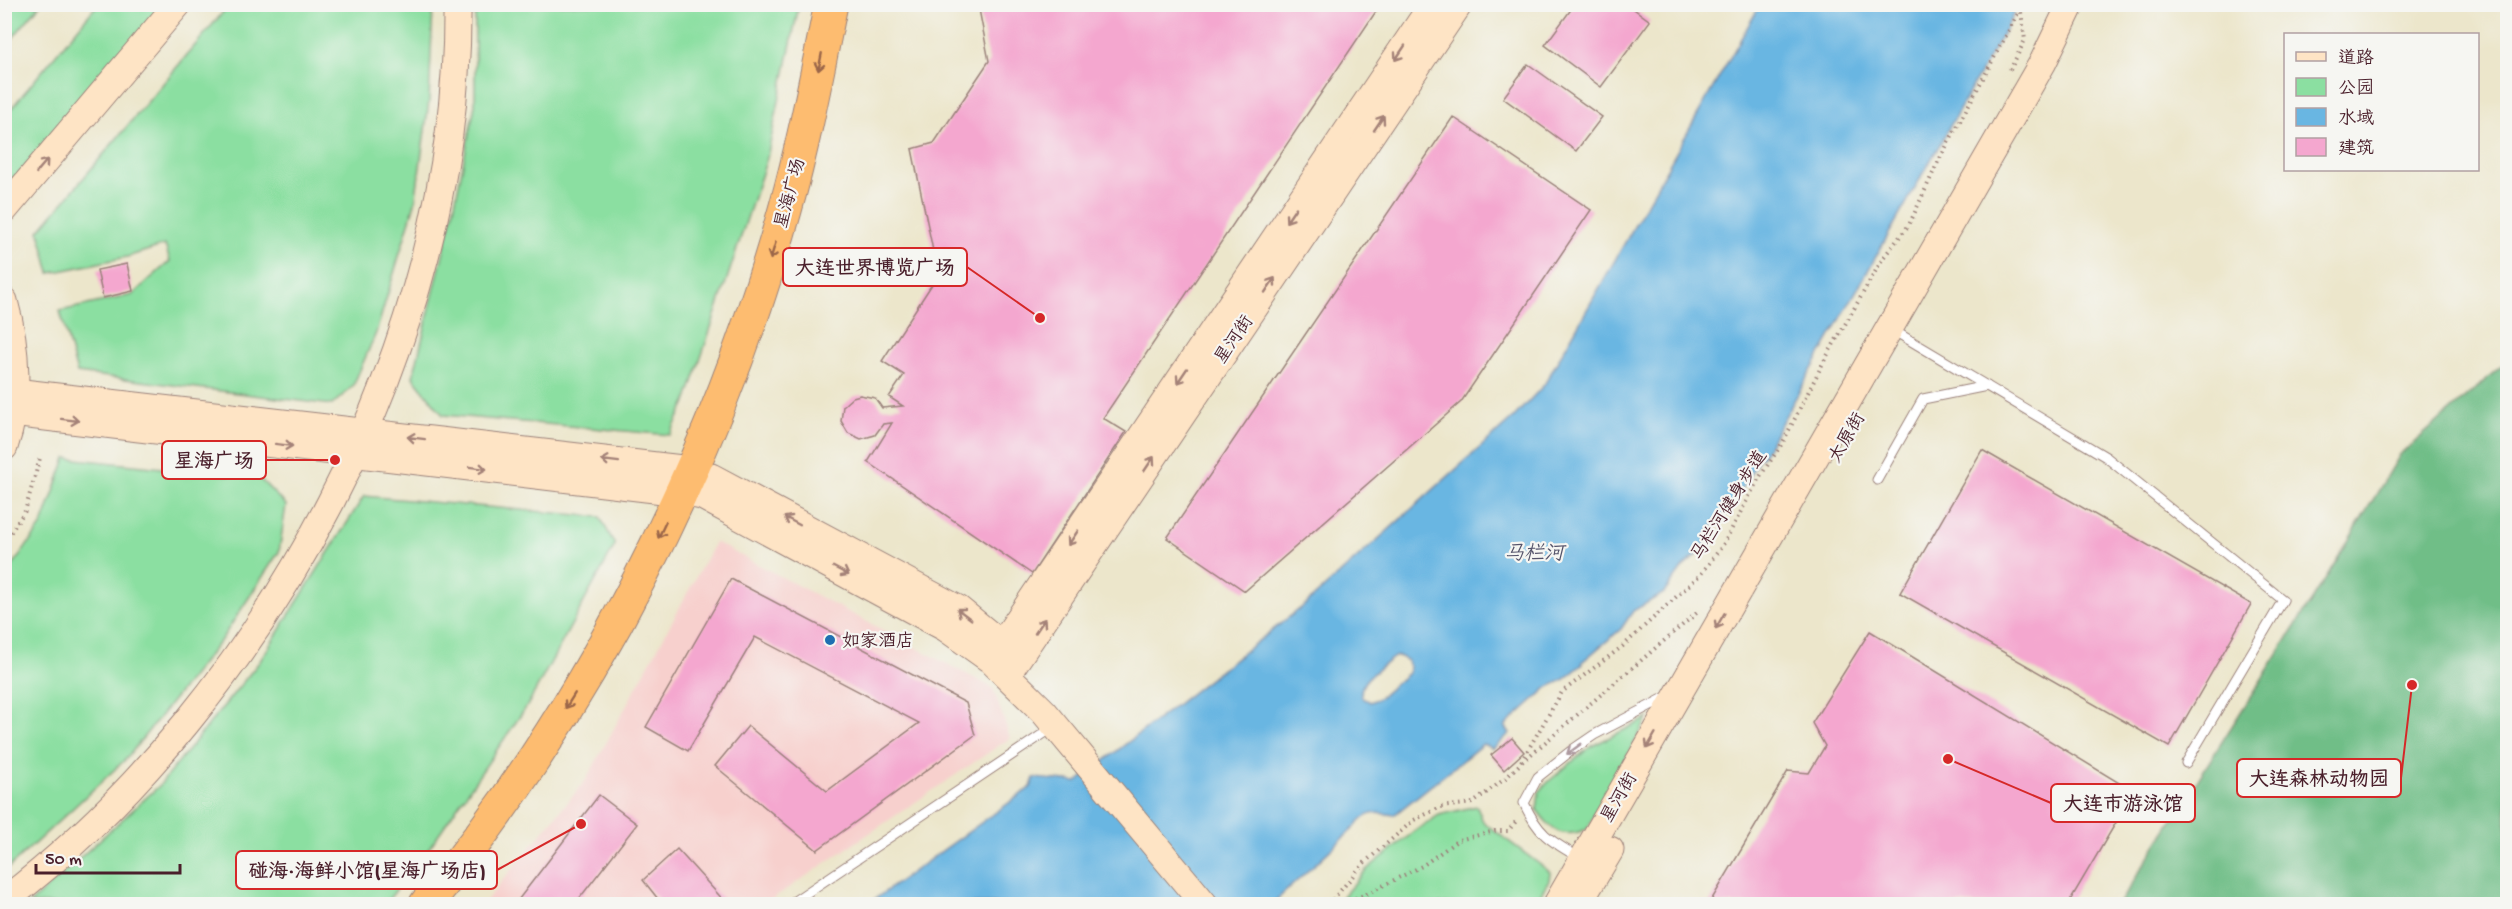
<svg xmlns="http://www.w3.org/2000/svg" width="2512" height="909" font-family="'Gochi Hand','LXGW WenKai TC',sans-serif">
	<style>
		.built { fill: #f7d0cd }
		.green { fill: #8bdfa1; stroke: #6a7f66; stroke-width: 1.5 }
		.forest { fill: #70be87; stroke: #5d6e59; stroke-width: 1.5 }
		.water { fill: #69b6e2; stroke: #5a6a86; stroke-width: 1.5; fill-rule: evenodd }
		.building { fill: #f4a7cf }
		.lines { fill: none; stroke-linecap: round; stroke-linejoin: round }
		.lane-casing { stroke: #9b827b; stroke-width: 11 }
		.secondary-casing { stroke: #9b827b; stroke-width: 29 }
		.highway-casing { stroke: #9b827b; stroke-width: 35 }
		.path { stroke: #9b827b; stroke-width: 4; stroke-dasharray: 1.5 4.5; stroke-linecap: butt }
		.lane { stroke: #fff; stroke-width: 9 }
		.secondary { stroke: #fee4c5; stroke-width: 27 }
		.highway { stroke: #fdbc6f; stroke-width: 33 }
		.oneway { stroke: #a48278 }
		.oneway2 { stroke: #9b664a }
		.oneway3 { stroke: #ae9aa0 }
		.poi-dot { fill: #1f6fb2; stroke: #f6f6f2; stroke-width: 2 }
		.labels { text-anchor: middle; stroke-width: 4.5; stroke-linejoin: round; paint-order: stroke }
		.street-label { font-size: 18px; fill: #4a1f2b; stroke: #f6f6f2 }
		.poi-label { font-size: 18px; fill: #4a1f2b; stroke: #f6f6f2; text-anchor: start }
		.water-label { font-size: 20px; font-style: italic; fill: #55546b; stroke: #f6f6f2 }
		.leader { fill: none; stroke: #d62828; stroke-width: 2 }
		.callout-dot { fill: #d62828; stroke: #f6f6f2; stroke-width: 2 }
		.callout { fill: #f6f6f2; stroke: #d62828; stroke-width: 2 }
		.callout-label { font-size: 20px; text-anchor: middle; font-weight: bold; fill: #4a1f2b }
	</style>
	<rect width="100%" height="100%" fill="#f6f6f2"/>
	<filter id="ink" filterUnits="userSpaceOnUse"><feTurbulence type="fractalNoise" baseFrequency=".0167" numOctaves="2"/><feDisplacementMap in="SourceGraphic" scale="12" xChannelSelector="R" yChannelSelector="G"/><feConvolveMatrix kernelMatrix="1 2 1 2 8 2 1 2 1" color-interpolation-filters="sRGB"/></filter>
	<filter id="wash" filterUnits="userSpaceOnUse"><feTurbulence type="fractalNoise" baseFrequency=".008" numOctaves="4" result="noise"/><feDisplacementMap in="SourceGraphic" scale="24" xChannelSelector="R" yChannelSelector="G"/><feGaussianBlur stdDeviation="1.35" result="paint"/><feColorMatrix in="noise" values="0 0 0 0 0 0 0 0 0 0 0 0 0 0 0 0 0 1.4 0 .05"/><feComposite in="paint" operator="in"/></filter>
	<g filter="url(#wash)">
		<rect width="100%" height="100%" fill="#ece6cb"/>
		<path class="built" d="M715,542L993,688L1010,738L765,904H483L586,780Z"/>
		<g class="green">
			<path d="M5,4L40,5L5,47L4,5Z"/>
			<path d="M97,5H170L12,192L5,185V116Z"/>
			<path d="M229,5H433L429,101L415,203L376,333L353,386L332,405L77,373L60,311L132,295L170,261L165,245L127,257L50,273L39,231Z"/>
			<path d="M475,5H799L767,158L687,400L670,435L443,415L413,377L453,213L475,105Z"/>
			<path d="M66,458L259,478L286,505L279,552L221,640L127,758L5,871V576L42,525Z"/>
			<path d="M364,496L600,517L615,545L527,706L427,851L385,904H29L159,786L260,661Z"/>
			<path d="M1648,718L1587,829C1561,840 1552,831 1537,810L1539,792L1549,781L1590,747Z"/>
			<path d="M1477,806L1483,822L1550,872L1549,880L1535,904H1336L1366,870L1415,831L1439,815Z"/>
		</g>
		<path class="forest" d="M2507,361V904H2119L2324,581L2400,455Z"/>
		<path class="water" d="M1760,5H2019L1762,457H1760L1731,508L1727,514L1716,520L1708,533L1703,550L1683,567L1664,593L1633,611L1621,629L1582,662L1583,664L1563,680L1548,687L1505,726L1510,733L1493,749L1483,744L1394,815C1376,812 1366,811 1355,827L1272,904H868L1031,787L1034,778L1077,782L1306,604L1513,418L1544,385ZM1399,656L1407,660L1410,667L1408,673L1379,698L1370,702L1362,697C1356,681 1382,667 1394,657Z"/>
		<g id="blocks">
			<g class="building">
				<path d="M978,4H1381L1103,418L1126,432L1032,574L868,462L892,423L883,424L875,435L861,439L848,433L841,421L843,406L853,397L860,395L875,398L882,408L903,406L889,397L904,375L882,361L938,275L912,149L934,143L989,61Z"/>
				<path d="M1575,4H1627L1650,21L1601,87L1545,45Z"/>
				<path d="M1528,64L1602,117L1576,151L1503,98Z"/>
				<path d="M1453,117L1591,210L1461,402L1245,591L1167,538Z"/>
				<path d="M127,264L133,291L103,298L97,270Z"/>
				<path d="M1982,450L2251,604L2169,747L1900,593Z"/>
				<path d="M731,579L966,703L975,735L817,850L715,766L748,726L827,791L919,723L755,637L688,751L646,727Z"/>
				<path d="M1870,631L2134,792L2068,904H1709L1788,771L1809,773L1825,746L1812,723Z"/>
				<path d="M1512,738L1524,752L1504,770L1491,755Z"/>
				<path d="M599,795L637,824L575,904H515Z"/>
				<path d="M677,849L727,904H662L643,880Z"/>
			</g>
		</g>
	</g>
	<g filter="url(#ink)">
		<use href="#blocks" fill-opacity="0" stroke="#9b827b" stroke-width="1.5"/>
		<g class="lines">
			<defs>
				<g id="lane">
					<path d="M1891,329L2106,457L2283,600L2186,763"/>
					<path d="M1877,480L1923,399L1987,386"/>
					<path d="M1582,859C1551,841 1539,836 1524,803L1538,777L1572,750L1594,735L1670,695"/>
					<path d="M790,904L1055,726"/>
				</g>
				<g id="secondary">
					<path d="M4,210L178,4"/>
					<path d="M4,301C17,348 20,401 4,447"/>
					<path d="M14,392L691,470L711,477L958,609L1002,645L1007,674"/>
					<path d="M12,413L680,492L702,496L946,628L991,660L1044,712L1204,904"/>
					<path d="M992,659L1433,4"/>
					<path d="M1007,674L1459,4"/>
					<path d="M4,901C267,700 461,338 457,4"/>
					<path d="M1557,904L2043,62L2071,4"/>
					<path d="M1578,904L1610,850"/>
				</g>
				<path id="highway" d="M426,904C590,708 716,456 785,210C804,143 817,73 831,4"/>
			</defs>
			<use href="#lane" class="lane-casing"/>
			<use href="#secondary" class="secondary-casing"/>
			<use href="#highway" class="highway-casing"/>
			<g class="path">
				<path d="M2010,70L2025,40L2021,12"/>
				<path d="M4,542L25,511L40,458"/>
				<path d="M1522,762L1699,611"/>
				<path d="M1329,904L1363,864L1414,820L1441,807L1473,803L1506,778L1519,765L1562,692L1623,646L1701,574L1723,545L1759,478L1783,442L1823,363L1883,258L1909,225L1938,162L2023,4"/>
				<path d="M1338,904L1364,895L1422,866L1458,840L1495,831H1508L1518,819"/>
			</g>
			<use href="#lane" class="lane"/>
			<use href="#secondary" class="secondary"/>
			<use href="#highway" class="highway"/>
		</g>
		<defs><path id="oneway-shaft" d="M-6 0H5M1.5-3L5.5 0L1.5 3" fill="none" stroke-width="1.6" stroke-linecap="round" stroke-linejoin="round" transform="scale(1.5)"/></defs>
		<g class="oneway">
			<use href="#oneway-shaft" transform="translate(1400 53) rotate(124)"/>
			<use href="#oneway-shaft" transform="translate(1379 123) rotate(-56)"/>
			<use href="#oneway-shaft" transform="translate(42 166) rotate(-50)"/>
			<use href="#oneway-shaft" transform="translate(1291 215) rotate(124)"/>
			<use href="#oneway-shaft" transform="translate(1270 285) rotate(-56)"/>
			<use href="#oneway-shaft" transform="translate(1182 376) rotate(124)"/>
			<use href="#oneway-shaft" transform="translate(70 420) rotate(7)"/>
			<use href="#oneway-shaft" transform="translate(416 438) rotate(-173)"/>
			<use href="#oneway-shaft" transform="translate(284 445) rotate(7)"/>
			<use href="#oneway-shaft" transform="translate(610 461) rotate(-173)"/>
			<use href="#oneway-shaft" transform="translate(1149 464) rotate(-56)"/>
			<use href="#oneway-shaft" transform="translate(478 468) rotate(7)"/>
			<use href="#oneway-shaft" transform="translate(792 521) rotate(-152)"/>
			<use href="#oneway-shaft" transform="translate(1073 538) rotate(124)"/>
			<use href="#oneway-shaft" transform="translate(841 571) rotate(28)"/>
			<use href="#oneway-shaft" transform="translate(964 614) rotate(-143)"/>
			<use href="#oneway-shaft" transform="translate(1720 621) rotate(120)"/>
			<use href="#oneway-shaft" transform="translate(1040 626) rotate(-56)"/>
			<use href="#oneway-shaft" transform="translate(1651 741) rotate(120)"/>
		</g>
		<g class="oneway2">
			<use href="#oneway-shaft" transform="translate(820 62) rotate(101)"/>
			<use href="#oneway-shaft" transform="translate(773 251) rotate(107)"/>
			<use href="#oneway-shaft" transform="translate(662 530) rotate(115)"/>
			<use href="#oneway-shaft" transform="translate(570 701) rotate(122)"/>
		</g>
		<use class="oneway3" href="#oneway-shaft" transform="translate(1574 749) rotate(144)"/>
	</g>
	<circle class="poi-dot" cx="830" cy="640" r="6"/>
	<g class="labels">
		<g class="street-label">
			<text transform="translate(789 193) rotate(-75)" y="6">星海广场</text>
			<text transform="translate(1233 339) rotate(-56)" y="6">星河街</text>
			<text transform="translate(1846 437) rotate(-60)" y="6">太原街</text>
			<text transform="translate(1728 505) rotate(-58)" y="6">马栏河健身步道</text>
			<text transform="translate(1618 797) rotate(-60)" y="6">星河街</text>
		</g>
		<g class="poi-label">
			<text x="842" y="646">如家酒店</text>
		</g>
		<g class="water-label">
			<text x="1534" y="559">马栏河</text>
		</g>
	</g>
	<path class="leader" d="M1040 318L967 267M335 460L266 460M2412 685L2401 778M1948 759L2051 803M581 824L497 870"/>
	<g class="callout-dot">
		<circle cx="1040" cy="318" r="6"/>
		<circle cx="335" cy="460" r="6"/>
		<circle cx="2412" cy="685" r="6"/>
		<circle cx="1948" cy="759" r="6"/>
		<circle cx="581" cy="824" r="6"/>
	</g>
	<g class="callout">
		<rect x="783" y="248" width="184" height="38" rx="6"/>
		<rect x="162" y="441" width="104" height="38" rx="6"/>
		<rect x="2237" y="759" width="164" height="38" rx="6"/>
		<rect x="2051" y="784" width="144" height="38" rx="6"/>
		<rect x="236" y="851" width="261" height="38" rx="6"/>
	</g>
	<g class="callout-label">
		<text x="875" y="274">大连世界博览广场</text>
		<text x="214" y="467">星海广场</text>
		<text x="2319" y="785">大连森林动物园</text>
		<text x="2123" y="810">大连市游泳馆</text>
		<text x="367" y="877">碰海·海鲜小馆(星海广场店)</text>
	</g>
	<rect width="2512" height="909" fill="none" stroke="#f6f6f2" stroke-width="24"/>
	<rect x="2284" y="33" width="195" height="138" fill="#f6f6f2" stroke="#b1a0a2" stroke-width="1.5"/>
	<rect x="2296" y="52" width="30" height="9" fill="#fee4c5" stroke="#b1a0a2" stroke-width="1.5"/>
	<text x="2338" y="63" font-size="18" fill="#4a1f2b">道路</text>
	<rect x="2296" y="78" width="30" height="18" fill="#8bdfa1" stroke="#b1a0a2" stroke-width="1.5"/>
	<text x="2338" y="93" font-size="18" fill="#4a1f2b">公园</text>
	<rect x="2296" y="108" width="30" height="18" fill="#69b6e2" stroke="#b1a0a2" stroke-width="1.5"/>
	<text x="2338" y="123" font-size="18" fill="#4a1f2b">水域</text>
	<rect x="2296" y="138" width="30" height="18" fill="#f4a7cf" stroke="#b1a0a2" stroke-width="1.5"/>
	<text x="2338" y="153" font-size="18" fill="#4a1f2b">建筑</text>
	<path d="M36 864v9h144v-9" fill="none" stroke="#4a1f2b" stroke-width="3"/>
	<text x="45" y="864" font-size="18" fill="#4a1f2b" stroke="#f6f6f2" stroke-width="4.5" paint-order="stroke">50 m</text>
</svg>
